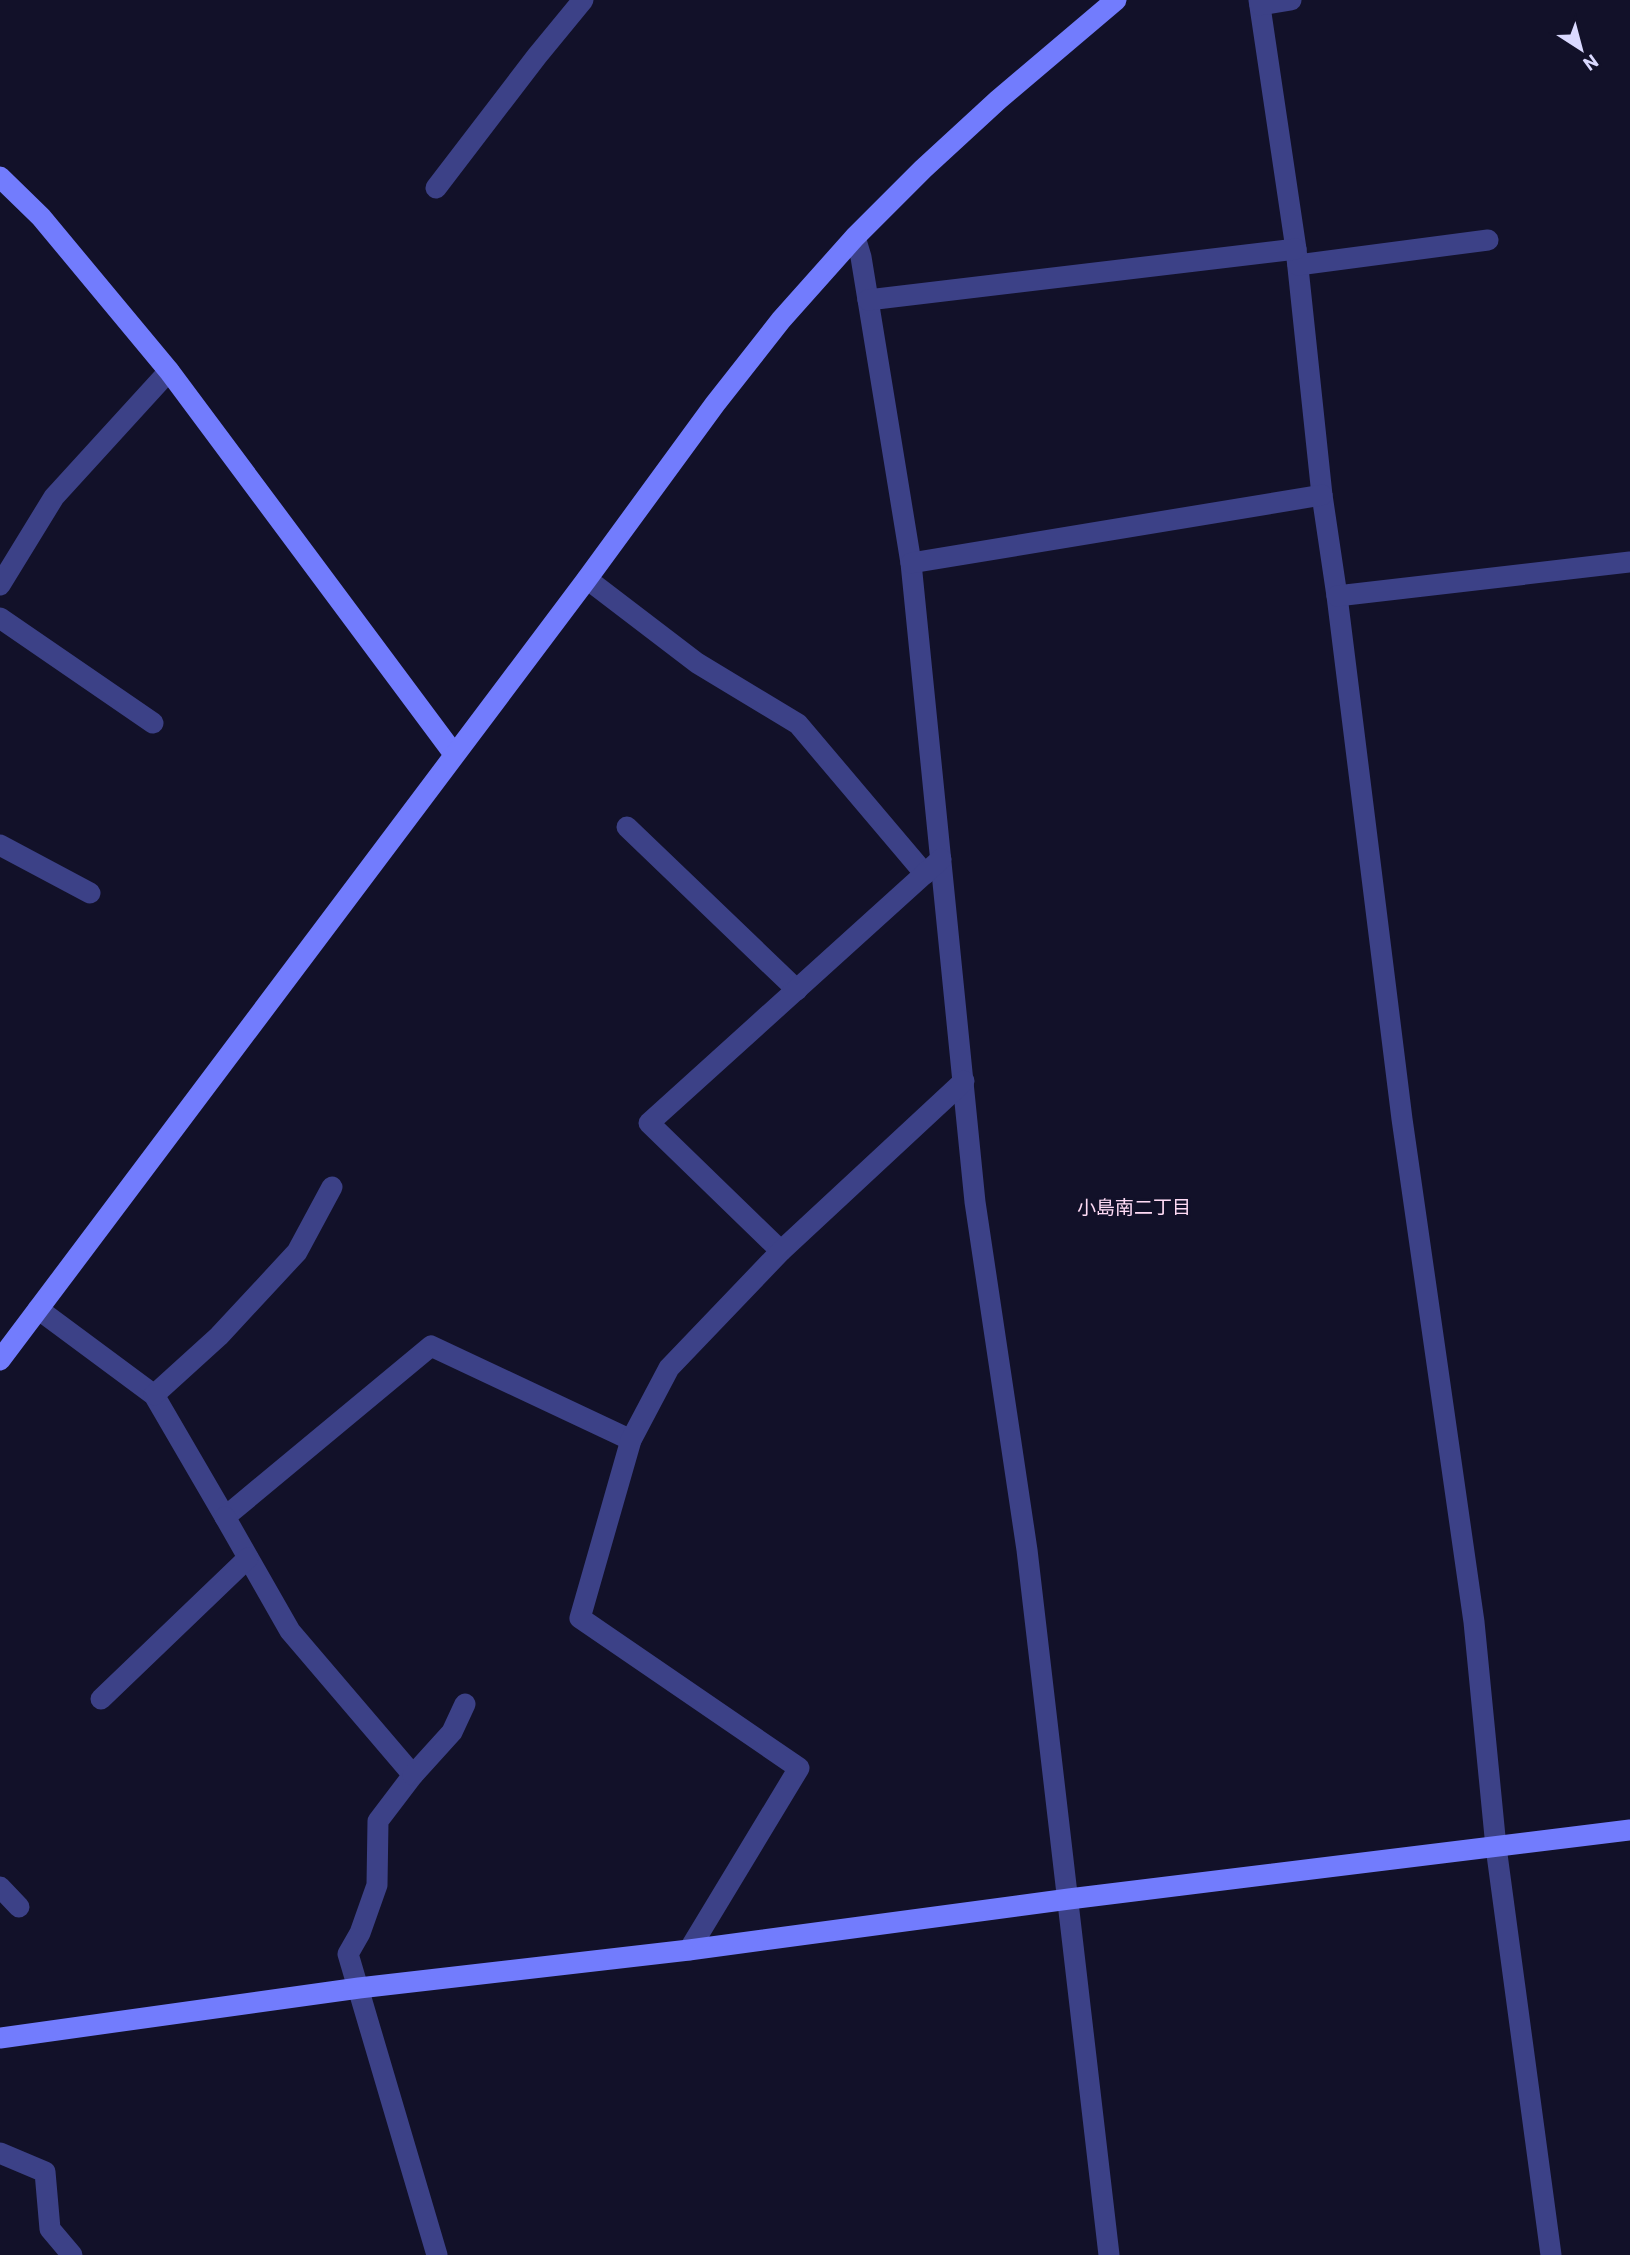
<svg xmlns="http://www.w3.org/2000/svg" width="1630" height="2255" font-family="Barlow,'Noto Sans JP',sans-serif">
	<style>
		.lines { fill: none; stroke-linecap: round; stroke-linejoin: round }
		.street { stroke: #3c4187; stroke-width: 21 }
		.secondary { stroke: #727cfd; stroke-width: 21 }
		.labels { text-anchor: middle; stroke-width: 5; stroke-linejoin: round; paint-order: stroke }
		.neighbourhood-label { font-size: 19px; fill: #ffdbf5; stroke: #121129 }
	</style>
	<rect width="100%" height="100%" fill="#121129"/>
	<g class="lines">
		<g class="street">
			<path d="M1259,0L1296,249L1322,495L1337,596L1402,1119L1474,1622L1496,1847L1551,2255"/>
			<path d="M1260,5L1291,0"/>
			<path d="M436,188L537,56L583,0"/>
			<path d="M855,237L861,257L911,563L975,1202L1027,1550L1109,2255"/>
			<path d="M1298,265L1488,240"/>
			<path d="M868,300L1296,249"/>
			<path d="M911,563L1322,495"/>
			<path d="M587,579L697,663L798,724L925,874"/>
			<path d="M0,585L54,497L169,371"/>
			<path d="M1337,596L1630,562"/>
			<path d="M0,618L153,723"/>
			<path d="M627,827L797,990"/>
			<path d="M0,845L90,893"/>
			<path d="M781,1251L649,1123L941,859"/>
			<path d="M38,1309L154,1395L225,1517L431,1346L631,1440"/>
			<path d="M154,1395L219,1336L297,1252L332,1187"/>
			<path d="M225,1517L290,1631L413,1775L378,1821L377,1885L360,1933L348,1954L437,2255"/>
			<path d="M101,1699L248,1558"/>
			<path d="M413,1775L452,1732L465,1704"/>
			<path d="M0,1887L19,1907"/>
			<path d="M689,1950L799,1768L580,1618L631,1440L669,1368L781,1251L964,1081"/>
			<path d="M0,2153L45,2172L50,2229L72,2255"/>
		</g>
		<g class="secondary">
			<path d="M0,177L41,217L169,371L454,754"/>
			<path d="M0,1360L587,579L715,404L781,320L855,237L923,169L998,100L1116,0"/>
			<path d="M0,2038L359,1988L689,1950L1069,1899L1630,1830"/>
		</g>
	</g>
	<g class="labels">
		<g class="neighbourhood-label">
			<text x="1134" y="1214">小島南二丁目</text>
		</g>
	</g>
	<g transform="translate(1581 49) rotate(144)" stroke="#121129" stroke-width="5" paint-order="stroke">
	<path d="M0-5L12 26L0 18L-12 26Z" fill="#dad9ff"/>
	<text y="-10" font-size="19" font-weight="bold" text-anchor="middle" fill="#dad9ff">N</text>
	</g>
</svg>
